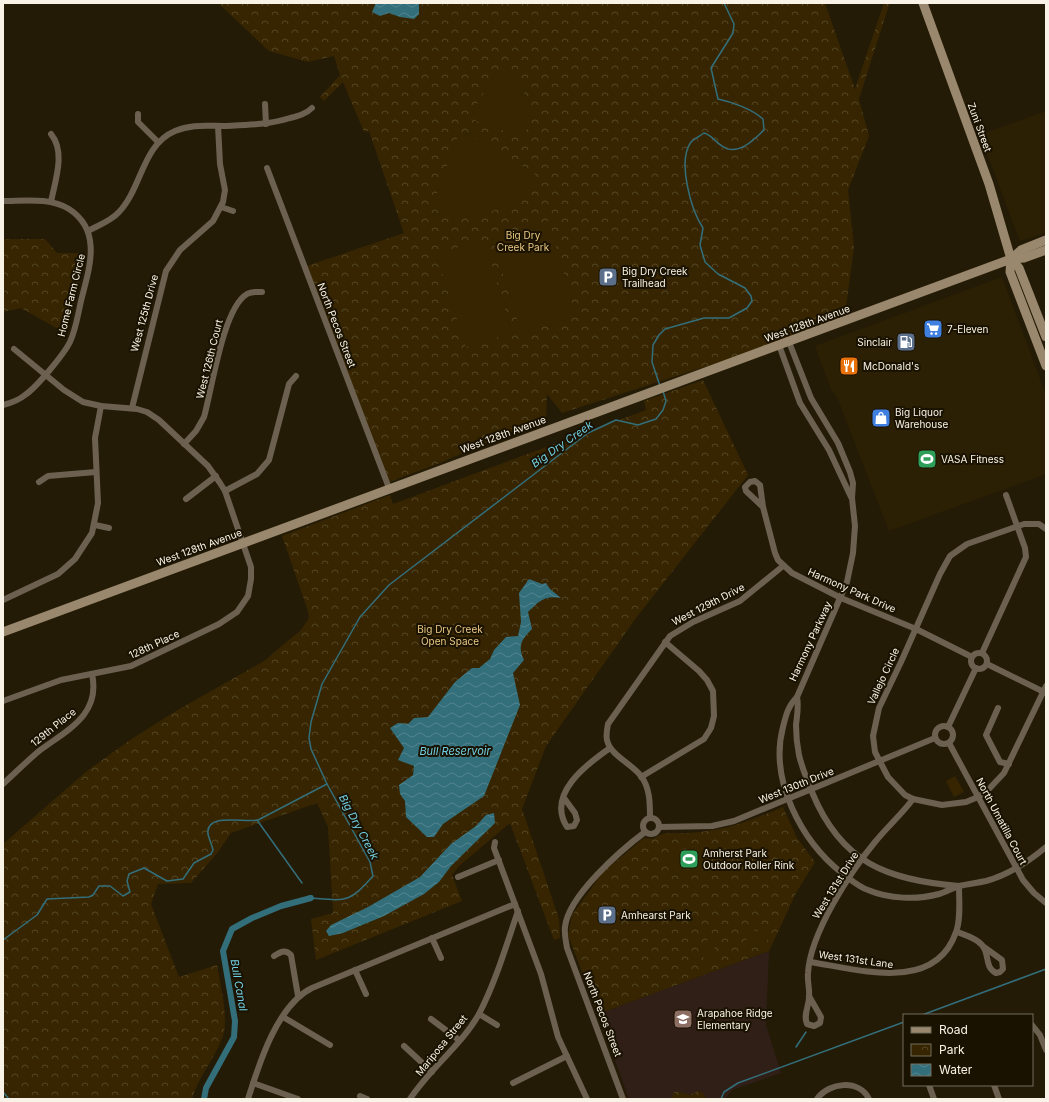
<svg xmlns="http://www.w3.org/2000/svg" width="1049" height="1102" font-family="Inter,sans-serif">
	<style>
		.built { fill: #2c2004 }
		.education { fill: #301f17 }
		.park { fill: url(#park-crowns) }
		.pitch { fill: #362500 }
		.water { fill: url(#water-waves) }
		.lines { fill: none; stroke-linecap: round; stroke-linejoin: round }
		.stream { stroke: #336f7b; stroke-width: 1.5 }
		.canal { stroke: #336f7b; stroke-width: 6 }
		.street { stroke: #6c6150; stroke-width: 6 }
		.secondary { stroke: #99886d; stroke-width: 9 }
		.labels { text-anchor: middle; stroke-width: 4; stroke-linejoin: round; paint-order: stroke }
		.street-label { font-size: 10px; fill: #f9f3e7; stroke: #1a1201 }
		.park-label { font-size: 10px; fill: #e9c884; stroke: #1a1201 }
		.poi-label { font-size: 10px; fill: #f9f3e7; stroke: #1a1201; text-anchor: start }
		.water-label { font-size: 11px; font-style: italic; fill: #71d0e4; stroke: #1a1201 }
	</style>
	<defs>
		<pattern id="park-crowns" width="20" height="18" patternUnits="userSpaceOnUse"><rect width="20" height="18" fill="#362500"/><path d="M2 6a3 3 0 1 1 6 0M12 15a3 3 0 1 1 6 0" fill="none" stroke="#544525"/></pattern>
		<pattern id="water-waves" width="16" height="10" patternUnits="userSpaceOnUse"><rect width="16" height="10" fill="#336f7b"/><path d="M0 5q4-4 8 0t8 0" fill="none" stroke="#51848e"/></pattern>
	</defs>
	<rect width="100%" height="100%" fill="#241b07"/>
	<g class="built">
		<path d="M1046,111V233L1020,241L980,135Z"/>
		<path d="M1002,277L1046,395V474L889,531L837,397L831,389L815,346Z"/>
	</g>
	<path class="education" d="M769,951L766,1025L781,1073L732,1090L725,1099H629L598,1014Z"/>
	<g class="park">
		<path d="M218,3H825L855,89L884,3H893L889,5L859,99L869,136L848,190L854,247L844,322L562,413L547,394L546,417L440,463L386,483L304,267L404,233L369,131L364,132L343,82L324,101L320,97L340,75L334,56L308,62L269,51Z"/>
		<path d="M3,239H45L57,253H86L67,334L21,308L3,312Z"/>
		<path d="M703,380L748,475L636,618L546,746L522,809L559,919L560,938L554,940L510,823L459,866L452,875L462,901L316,960L311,919L333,913L328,827L317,803L231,833L218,852L191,883L158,884L151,904L179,977L217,965C220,985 229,1017 223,1036C216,1057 199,1075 192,1099H3V844L87,771L130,740L176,711L264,661L301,630L309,618L307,608L282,536L390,495L393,504L646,410L644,401Z"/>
		<path d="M783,807L797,838L815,862L796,893L769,951L598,1014L568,935L572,915L603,872L644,838L653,839C665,830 673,834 688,833C725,831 749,821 783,807Z"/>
		<path d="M698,1091L704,1094L706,1099H671L674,1092H679L690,1095Z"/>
	</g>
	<g class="pitch">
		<path d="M498,70C516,78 536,101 530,123C528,127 525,132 523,137L476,121L472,112Z"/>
		<path d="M468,133L535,174C531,181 527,190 521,195C504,210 470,221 448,216C443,215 437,210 432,207L458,137Z"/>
		<path d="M549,221L576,317L521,332L492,238Z"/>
		<path d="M484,240L512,333L466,347L436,254Z"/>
		<path d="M955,776L964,792L954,797L946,781Z"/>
		<path d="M703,845C707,849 710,856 708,861L678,873L673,871L670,857Z"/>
		<path d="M750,929L769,935L765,947L746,941Z"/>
		<path d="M711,939L719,960L706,964L698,944Z"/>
	</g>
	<g class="water">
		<path d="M376,3H419V14L414,19L400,17L389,13L380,16L372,12Z"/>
		<path d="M529,579L542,584L546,583L550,589L561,598C545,595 539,601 528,612L532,629C522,639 517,646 524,660L513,673L520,705L484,796L443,824L434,837H427L406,817L405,801L400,794L399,785L413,775L414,766L398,760L404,748L390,728L398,723L408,724L414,718L428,717L455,682L472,668H479L490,659L494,650L506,637L518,636L521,622L519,593Z"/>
		<path d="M494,813L495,823L451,866L439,882L424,894L384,916L343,933L329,936L326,931L331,925L368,907L420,877L451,844L476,826L486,815Z"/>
	</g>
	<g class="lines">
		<g class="stream">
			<path d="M660,386L652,362L653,345L659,335L665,329L704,318H729L747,308L752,301L751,296L745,288L718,274L705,262L700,245L703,228C691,210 677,161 691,142C694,139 700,136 704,133C712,135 715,142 722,146C737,157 754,140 764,130L763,119C752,109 732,102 718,99L711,68L733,33L734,24L724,3"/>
			<path d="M258,820L327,784"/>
			<path d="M309,896L311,898C347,901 349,903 373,876L370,862L327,784L311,749L309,738L311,722L322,684L360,617L389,585L588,433L616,420L638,425L656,419L663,410L666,401L663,391"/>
			<path d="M3,940L37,915L47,899L89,897L93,895L99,886H110L123,896L130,892L127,881L129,874L144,868L167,881L183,879L194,863L211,854L213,850C212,845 209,839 208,834C205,812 245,823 257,820L302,883"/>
			<path d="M922,1015L1046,969"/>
			<path d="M796,1047L806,1032"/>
			<path d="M3,1092L9,1099"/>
			<path d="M721,1099L724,1092L738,1083L904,1022"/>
		</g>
		<path class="canal" d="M204,1099L206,1088L234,1037L235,1021L223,951L232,929L252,918L281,906L311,898"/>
		<g class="street">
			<path d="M265,104L266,124"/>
			<path d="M138,114V122L158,142"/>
			<path d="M51,134C66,152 55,181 51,202"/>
			<path d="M267,168L389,488"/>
			<path d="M3,201C24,201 50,197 69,209C103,231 89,269 81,301C78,314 76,329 70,342C64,354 37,387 25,395C19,400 11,403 3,405"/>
			<path d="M221,207L233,211"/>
			<path d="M88,231C99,225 111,221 119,212C142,188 142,145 175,131C191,124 207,126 223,126C246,125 268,125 290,118C298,116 306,114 312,108"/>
			<path d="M789,342L811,398L838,443L850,472L853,483L852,498L855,526L853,553L847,582L797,697C799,707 797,715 796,725C796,734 797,745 799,755C802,768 807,780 812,792C841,863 887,880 959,886"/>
			<path d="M779,345L800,403L829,450L851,497"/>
			<path d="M132,408L166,271L180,250L213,221L223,202L225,190L220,164L218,126"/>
			<path d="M184,444L196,431L204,417C212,389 223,308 247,294C252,291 257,292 262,292"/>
			<path d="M39,482L48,476L96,472"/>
			<path d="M225,491L257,474L269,460L289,384L296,376"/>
			<path d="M186,499L216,476"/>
			<path d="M763,507L746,491L745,487L750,482L755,481L760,485L763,507L775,553L778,560L792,573L841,598L916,629L972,657"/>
			<path d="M95,525L109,528"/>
			<path d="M1046,529L1039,524H1024L967,544L950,556L940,574L901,662L879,708L873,736L875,752L888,777L905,795L913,799L942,805L966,802L978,797L988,790L1004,773L1046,686"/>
			<path d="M3,600L58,574L75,559L92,533L98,503L95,438L101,406"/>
			<circle cx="979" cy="661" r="8"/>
			<path d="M982,653L1026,557L1025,548L1006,495"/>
			<path d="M987,664L1046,693"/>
			<path d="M797,697C788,706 786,715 783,727C769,780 801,841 843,874C850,879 859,887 868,890C889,899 917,900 939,894C946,892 952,888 959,886C968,884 977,883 986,881C1009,875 1028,862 1046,847"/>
			<path d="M3,701L61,680L131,666L219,624L237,612L248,596L251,579V567L225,491L220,483L208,466L159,420L147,412L137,409L101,406L83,402L64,390L14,349"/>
			<path d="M998,708L986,735L1000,762L1009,764"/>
			<circle cx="944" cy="735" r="9"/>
			<path d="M948,727L976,668"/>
			<path d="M949,743L1023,880L1034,893L1046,903"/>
			<path d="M641,777L704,739L711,728L714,716L713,691L707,680L699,671L665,642"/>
			<path d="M3,784C15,773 27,761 39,751C67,730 101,715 92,674"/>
			<path d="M564,798L575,813L577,820L574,826L567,827C546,794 587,764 610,748"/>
			<circle cx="651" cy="826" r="8"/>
			<path d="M650,818C650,803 650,788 641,776C632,764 610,755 607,740C606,736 607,729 608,724L670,636L693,622L740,601L783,566"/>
			<path d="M659,827L712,826L734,821L935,738"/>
			<path d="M495,842L494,848L541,974L558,1037L587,1099"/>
			<path d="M458,877L499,860"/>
			<path d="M957,932C965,935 976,938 982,945C990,954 984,967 996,973L1000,972L1003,969L1002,960L984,947"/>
			<path d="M432,938L441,958"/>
			<path d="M274,956C280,952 285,949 291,955L298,996"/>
			<path d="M810,962C857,969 935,994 956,932C961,919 959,900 959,886"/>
			<path d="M355,970L366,994"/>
			<path d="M809,996L821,1017L820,1023L814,1026L807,1024C803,1015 809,1006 809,997C810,989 807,981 808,973C810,934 850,872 875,842C887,827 902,814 913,799"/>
			<path d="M479,1014L497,1025"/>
			<path d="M283,1017L330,1045"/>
			<path d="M431,1019L459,1040"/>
			<path d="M1032,1025L1040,1035L1046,1050"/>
			<path d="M404,1046L432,1072"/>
			<path d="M253,1083L298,1099"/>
			<path d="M513,1083L567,1056"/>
			<path d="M929,1085L934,1099"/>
			<path d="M994,1085L999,1099"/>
			<path d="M360,1096L367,1099"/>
			<path d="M248,1099C259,1064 277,1005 312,988L515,904"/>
			<path d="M410,1099C430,1068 461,1046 479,1014C496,981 506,946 518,911"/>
			<path d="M623,1099L567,948C566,941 564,934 565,927C568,896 621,850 645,832"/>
			<path d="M817,1099C829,1082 859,1079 869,1099"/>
		</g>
		<g class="secondary">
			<path d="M923,3L989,184L1011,259L1010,272L1046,366"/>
			<path d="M1011,259L1019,268L1046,337"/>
			<path d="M1011,259L1021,250L1046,240"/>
			<path d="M3,632L1011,259L1024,258L1046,250"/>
		</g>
	</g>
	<defs>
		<symbol id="parking-square" viewBox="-11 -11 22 22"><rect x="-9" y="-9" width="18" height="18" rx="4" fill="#5c6f8a" stroke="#1a1201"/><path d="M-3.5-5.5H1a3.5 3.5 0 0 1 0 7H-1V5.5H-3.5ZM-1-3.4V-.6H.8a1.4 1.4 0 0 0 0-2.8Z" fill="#fff"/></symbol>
		<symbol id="supermarket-square" viewBox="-11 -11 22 22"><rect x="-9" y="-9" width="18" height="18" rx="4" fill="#3f7fe0" stroke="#1a1201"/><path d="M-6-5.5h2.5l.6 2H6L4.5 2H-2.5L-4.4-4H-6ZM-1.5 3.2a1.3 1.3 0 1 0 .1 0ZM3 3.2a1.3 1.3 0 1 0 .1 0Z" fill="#fff"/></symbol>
		<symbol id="fuel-square" viewBox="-11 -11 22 22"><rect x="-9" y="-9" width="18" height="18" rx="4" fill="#5c6f8a" stroke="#1a1201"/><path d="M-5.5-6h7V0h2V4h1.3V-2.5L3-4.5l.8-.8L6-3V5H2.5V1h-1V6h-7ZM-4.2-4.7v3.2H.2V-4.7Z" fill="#fff"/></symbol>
		<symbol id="restaurant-square" viewBox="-11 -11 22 22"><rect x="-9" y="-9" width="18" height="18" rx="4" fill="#e8710a" stroke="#1a1201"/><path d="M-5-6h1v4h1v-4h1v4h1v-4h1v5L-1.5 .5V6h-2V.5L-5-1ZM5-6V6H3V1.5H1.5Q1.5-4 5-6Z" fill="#fff"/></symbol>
		<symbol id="shop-square" viewBox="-11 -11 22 22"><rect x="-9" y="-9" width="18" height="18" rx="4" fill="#3f7fe0" stroke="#1a1201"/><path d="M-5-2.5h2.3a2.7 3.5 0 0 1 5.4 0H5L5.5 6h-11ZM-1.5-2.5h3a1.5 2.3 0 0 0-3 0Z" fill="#fff"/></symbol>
		<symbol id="stadium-square" viewBox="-11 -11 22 22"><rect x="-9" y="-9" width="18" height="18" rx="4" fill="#2e9e5b" stroke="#1a1201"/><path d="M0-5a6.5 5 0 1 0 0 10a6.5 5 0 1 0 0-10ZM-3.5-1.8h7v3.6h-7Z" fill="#fff"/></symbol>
		<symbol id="school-square" viewBox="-11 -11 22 22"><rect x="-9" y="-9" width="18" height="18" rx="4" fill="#8d6e63" stroke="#1a1201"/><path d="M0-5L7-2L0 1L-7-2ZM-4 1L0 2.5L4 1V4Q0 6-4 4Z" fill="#fff"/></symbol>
	</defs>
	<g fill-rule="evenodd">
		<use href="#parking-square" x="597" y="266" width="22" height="22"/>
		<use href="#supermarket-square" x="922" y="318" width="22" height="22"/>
		<use href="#fuel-square" x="895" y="331" width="22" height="22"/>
		<use href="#restaurant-square" x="838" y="355" width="22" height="22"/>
		<use href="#shop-square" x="870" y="407" width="22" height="22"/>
		<use href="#stadium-square" x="916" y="448" width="22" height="22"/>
		<use href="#stadium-square" x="678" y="848" width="22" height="22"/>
		<use href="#parking-square" x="596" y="904" width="22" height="22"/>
		<use href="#school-square" x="672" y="1008" width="22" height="22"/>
	</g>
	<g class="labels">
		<g class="street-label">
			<text transform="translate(980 127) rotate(70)" y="4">Zuni Street</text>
			<text transform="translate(71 295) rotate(-76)" y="4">Home Farm Circle</text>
			<text transform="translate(144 313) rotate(-75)" y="4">West 125th Drive</text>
			<text transform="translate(807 323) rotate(-20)" y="4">West 128th Avenue</text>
			<text transform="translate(337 325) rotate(69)" y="4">North Pecos Street</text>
			<text transform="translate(209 359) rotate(-76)" y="4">West 126th Court</text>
			<text transform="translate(503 434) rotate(-20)" y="4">West 128th Avenue</text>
			<text transform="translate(199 547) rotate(-20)" y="4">West 128th Avenue</text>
			<text transform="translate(852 590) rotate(24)" y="4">Harmony Park Drive</text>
			<text transform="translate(708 604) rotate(-27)" y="4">West 129th Drive</text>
			<text transform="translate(810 641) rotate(-65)" y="4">Harmony Parkway</text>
			<text transform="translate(154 644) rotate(-25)" y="4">128th Place</text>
			<text transform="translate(883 676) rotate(-65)" y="4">Vallejo Circle</text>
			<text transform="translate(53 727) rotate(-39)" y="4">129th Place</text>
			<text transform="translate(796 785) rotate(-22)" y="4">West 130th Drive</text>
			<text transform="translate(1002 821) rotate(62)" y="4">North Umatilla Court</text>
			<text transform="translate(835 885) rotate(-58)" y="4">West 131st Drive</text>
			<text transform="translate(856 959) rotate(8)" y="4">West 131st Lane</text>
			<text transform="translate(603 1014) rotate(69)" y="4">North Pecos Street</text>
			<text transform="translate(441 1045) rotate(-51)" y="4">Mariposa Street</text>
		</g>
		<g class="park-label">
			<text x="523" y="239">Big Dry<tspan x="523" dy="12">Creek Park</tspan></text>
			<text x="450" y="633">Big Dry Creek<tspan x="450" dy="12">Open Space</tspan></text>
		</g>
		<g class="poi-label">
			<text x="622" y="275">Big Dry Creek<tspan x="622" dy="12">Trailhead</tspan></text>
			<text x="947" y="333">7-Eleven</text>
			<text x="892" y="346" text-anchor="end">Sinclair</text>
			<text x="863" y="370">McDonald's</text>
			<text x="895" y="416">Big Liquor<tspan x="895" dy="12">Warehouse</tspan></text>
			<text x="941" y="463">VASA Fitness</text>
			<text x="703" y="857">Amherst Park<tspan x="703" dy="12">Outdoor Roller Rink</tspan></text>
			<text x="621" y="919">Amhearst Park</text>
			<text x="697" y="1017">Arapahoe Ridge<tspan x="697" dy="12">Elementary</tspan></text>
		</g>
		<g class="water-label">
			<text transform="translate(562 444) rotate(-35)" y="4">Big Dry Creek</text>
			<text x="455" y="755">Bull Reservoir</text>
			<text transform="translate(359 827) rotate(62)" y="4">Big Dry Creek</text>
			<text transform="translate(239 985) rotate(80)" y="4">Bull Canal</text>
		</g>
	</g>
	<rect width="1049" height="1102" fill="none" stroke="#f9f3e7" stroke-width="8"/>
	<rect x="903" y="1014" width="130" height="72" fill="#1a1201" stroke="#736c5d"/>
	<rect x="911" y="1027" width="20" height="6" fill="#99886d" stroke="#736c5d"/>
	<text x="939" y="1034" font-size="12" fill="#f9f3e7">Road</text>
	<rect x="911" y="1044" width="20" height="12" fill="url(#park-crowns)" stroke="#736c5d"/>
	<text x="939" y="1054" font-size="12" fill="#f9f3e7">Park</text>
	<rect x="911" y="1064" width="20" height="12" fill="url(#water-waves)" stroke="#736c5d"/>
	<text x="939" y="1074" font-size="12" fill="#f9f3e7">Water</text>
</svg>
